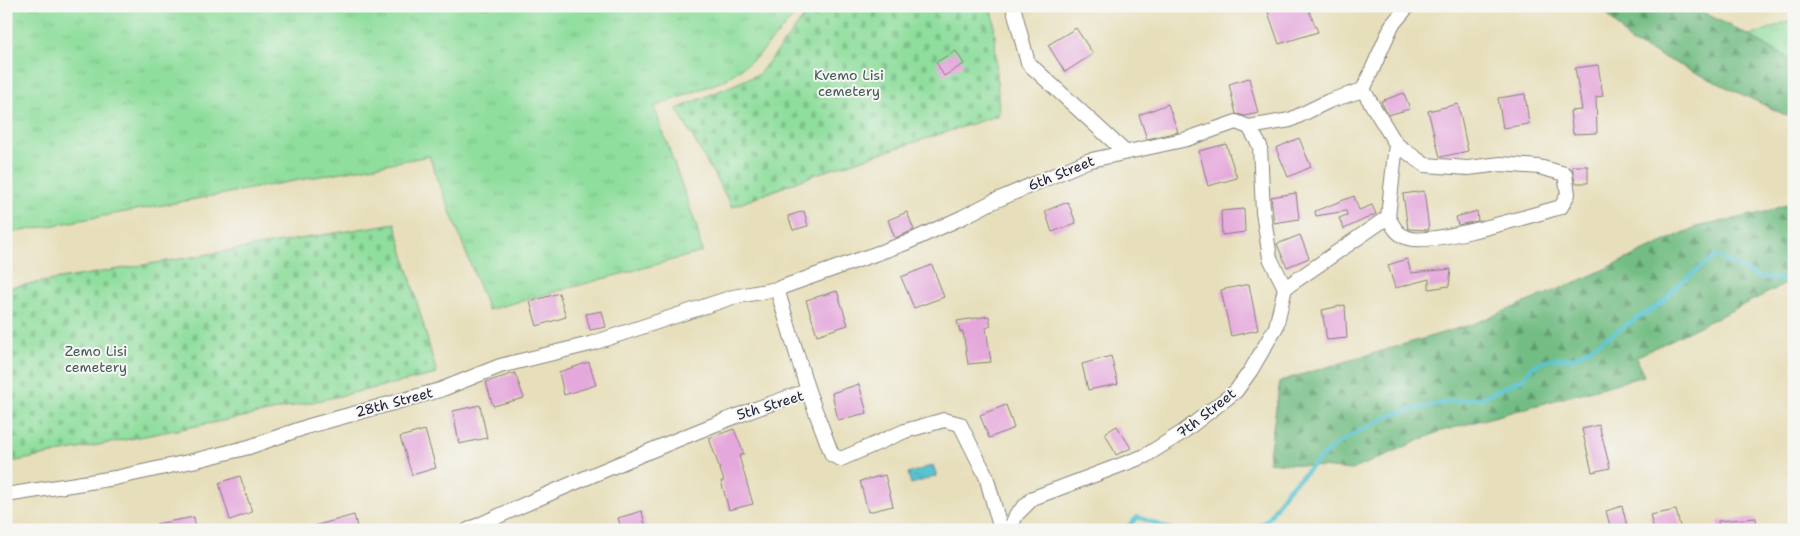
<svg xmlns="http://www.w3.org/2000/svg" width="1800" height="536" font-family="'Shantell Sans',sans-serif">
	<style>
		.grass { fill: url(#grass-tufts); stroke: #58806c }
		.forest { fill: url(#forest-firs); stroke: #4a7060 }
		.cemetery { fill: url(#cemetery-stones); stroke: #58806c }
		.water { fill: url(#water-ripples); stroke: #3d7386 }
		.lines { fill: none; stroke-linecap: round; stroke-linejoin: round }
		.stream { stroke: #58c4d2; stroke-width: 4.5 }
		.building { fill: #e5a8dc }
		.minor-casing { stroke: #84807b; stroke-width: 16 }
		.minor { stroke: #fff; stroke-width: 14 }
		.labels { text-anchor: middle; stroke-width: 4; stroke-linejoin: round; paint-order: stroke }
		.park-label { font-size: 14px; fill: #435a58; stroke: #f6f6f2 }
		.street-label { font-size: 14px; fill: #22223b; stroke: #f6f6f2 }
	</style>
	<defs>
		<pattern id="grass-tufts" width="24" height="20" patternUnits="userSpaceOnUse" patternTransform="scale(1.25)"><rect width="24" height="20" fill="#8fde9d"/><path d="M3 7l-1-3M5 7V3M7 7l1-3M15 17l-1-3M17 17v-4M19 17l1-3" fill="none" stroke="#7bbe88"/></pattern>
		<pattern id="forest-firs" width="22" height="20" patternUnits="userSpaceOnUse" patternTransform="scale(1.25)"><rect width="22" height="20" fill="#73bd84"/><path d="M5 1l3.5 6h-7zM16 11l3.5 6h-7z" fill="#5e996d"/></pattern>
		<pattern id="cemetery-stones" width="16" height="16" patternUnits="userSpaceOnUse" patternTransform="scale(1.25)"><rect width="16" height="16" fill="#8fde9d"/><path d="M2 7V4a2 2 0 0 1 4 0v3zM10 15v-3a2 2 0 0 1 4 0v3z" fill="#7bbe88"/></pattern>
		<pattern id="water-ripples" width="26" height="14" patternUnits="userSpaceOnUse" patternTransform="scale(1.25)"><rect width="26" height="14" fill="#58c4d2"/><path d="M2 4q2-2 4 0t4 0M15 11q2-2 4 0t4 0" fill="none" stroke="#4ca8b5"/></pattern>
	</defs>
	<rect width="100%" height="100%" fill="#f6f6f2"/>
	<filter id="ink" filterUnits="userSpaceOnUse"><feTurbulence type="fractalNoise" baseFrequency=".02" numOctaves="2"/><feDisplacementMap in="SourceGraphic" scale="10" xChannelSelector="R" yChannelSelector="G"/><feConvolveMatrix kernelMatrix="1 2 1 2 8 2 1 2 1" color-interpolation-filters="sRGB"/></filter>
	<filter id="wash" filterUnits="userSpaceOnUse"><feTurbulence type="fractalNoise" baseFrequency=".0096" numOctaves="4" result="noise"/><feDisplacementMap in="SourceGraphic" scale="20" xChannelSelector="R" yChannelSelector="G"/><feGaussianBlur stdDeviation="1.12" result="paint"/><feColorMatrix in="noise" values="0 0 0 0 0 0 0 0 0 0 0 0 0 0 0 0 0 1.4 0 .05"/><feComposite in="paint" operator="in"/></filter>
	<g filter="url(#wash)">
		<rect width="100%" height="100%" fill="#e7dfbb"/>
		<g class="grass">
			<path d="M6,6H803L758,56L725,80L654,107L697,228L702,252L488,310L429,156L6,234Z"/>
			<path d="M1794,19V62L1750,36Z"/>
		</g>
		<g class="forest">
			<path d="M1600,6H1691L1750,36L1794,62V119L1631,42Z"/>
			<path d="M1794,202V280L1636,357L1644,376L1438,432L1352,470L1268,462L1280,381L1473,324L1581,280L1696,227L1762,213Z"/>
		</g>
		<g class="cemetery">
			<path d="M813,6H989L994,21L999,115L816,174L732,207L677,109L759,74Z"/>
			<path d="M395,223L437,374L263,413L6,463V288Z"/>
		</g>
		<path class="water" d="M933,465L937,476L911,484L908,474Z"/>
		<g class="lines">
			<g class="stream">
				<path d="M1124,530L1138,517L1173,530"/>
				<path d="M1253,530L1269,518L1286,491L1328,451L1352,435L1391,415L1452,401L1481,398L1524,378L1533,366L1549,359L1574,358L1662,303L1680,283L1716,256L1756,276L1794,282"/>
			</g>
		</g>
		<g id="blocks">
			<g class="building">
				<path d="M1286,6H1307L1318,32L1279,44L1268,12Z"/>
				<path d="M1076,28L1093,54L1065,72L1048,45Z"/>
				<path d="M956,51L964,64L944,76L936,62Z"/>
				<path d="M1598,65L1603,96L1596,97L1597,133L1573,134L1570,111L1582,110L1575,68Z"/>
				<path d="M1249,78L1258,113L1245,116L1236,114L1229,84Z"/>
				<path d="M1404,93L1410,109L1388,115L1381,101Z"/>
				<path d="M1525,94L1529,124L1503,128L1498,98Z"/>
				<path d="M1168,104L1178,132L1147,139L1139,115Z"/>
				<path d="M1458,104L1468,151L1440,157L1428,111Z"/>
				<path d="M1299,138L1311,167L1288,177L1276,148Z"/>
				<path d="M1226,144L1237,178L1208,186L1199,151Z"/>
				<path d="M1572,166H1588V183H1575Z"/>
				<path d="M1424,191L1429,230L1408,229L1403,194Z"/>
				<path d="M1296,193L1299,219L1274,223L1271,197Z"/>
				<path d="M1354,196L1359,210L1372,205L1376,214L1344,229L1339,218L1347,215L1346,211L1316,216L1315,211Z"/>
				<path d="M1068,202L1076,223L1052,232L1045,211Z"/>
				<path d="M1244,209L1245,232L1222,235L1221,211Z"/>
				<path d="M804,211L808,226L793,230L788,216Z"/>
				<path d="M1477,211L1478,221L1458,225L1456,217Z"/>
				<path d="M907,212L914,230L895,238L888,220Z"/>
				<path d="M1300,235L1309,258L1287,267L1277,244Z"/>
				<path d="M1407,259L1411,273L1451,269L1449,286L1429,289V279L1395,288L1388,265Z"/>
				<path d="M932,265L944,297L914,308L901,277Z"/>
				<path d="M1249,284L1258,330L1231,336L1221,290Z"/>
				<path d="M837,291L848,325L817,335L806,300Z"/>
				<path d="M559,293L566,317L537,326L530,302Z"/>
				<path d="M1345,305L1347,338L1327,340L1322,310Z"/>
				<path d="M602,311L606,327L590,330L586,314Z"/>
				<path d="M989,316L991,326L986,328L991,362L968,364L963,332H960L957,321Z"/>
				<path d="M1111,356L1118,384L1088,390L1082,364Z"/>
				<path d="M589,362L596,385L564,395L559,372Z"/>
				<path d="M515,373L524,398L493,406L486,382Z"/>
				<path d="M859,384L867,413L838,420L832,393Z"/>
				<path d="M480,405L487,438L459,444L453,411Z"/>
				<path d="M1006,405L1014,428L989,438L980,415Z"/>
				<path d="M1599,425L1610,468L1592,472L1582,429Z"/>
				<path d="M1117,426L1131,448L1116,455L1105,433Z"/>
				<path d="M734,429L744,454L739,456L753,504L729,510L721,481H724L709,438Z"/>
				<path d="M425,430L436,468L412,475L400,437Z"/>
				<path d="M885,475L893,506L868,512L860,481Z"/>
				<path d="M240,476L252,512L230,520L219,483Z"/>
				<path d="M1622,506L1628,530H1611L1606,511Z"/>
				<path d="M1676,510L1681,530H1654L1650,515Z"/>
				<path d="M642,511L646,530H622L618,518Z"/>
				<path d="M354,515L358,530H314V526Z"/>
				<path d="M194,517L196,530H157L156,524Z"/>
				<path d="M1756,518L1757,530H1719L1718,521Z"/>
			</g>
		</g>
	</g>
	<g filter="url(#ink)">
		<use href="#blocks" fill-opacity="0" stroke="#84807b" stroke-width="1"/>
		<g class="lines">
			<defs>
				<g id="minor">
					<path d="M1013,6L1028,63L1125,152"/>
					<path d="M1249,127L1260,146L1263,212L1270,258L1285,288"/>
					<path d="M1388,217C1393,226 1397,235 1408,238C1431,246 1532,215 1561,207L1568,194L1565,174L1539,167L1501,164L1468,168L1425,165L1396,144"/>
					<path d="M808,391L777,289L906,243L963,217L990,203L1087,161L1187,139L1236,122L1249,127L1290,120L1329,101L1363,90L1392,25L1408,6"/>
					<path d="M6,495L115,478L197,460L249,447L309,426L440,390L500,366L590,344L733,297L777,289"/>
					<path d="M468,530C520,506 573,483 626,461C686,436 745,411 808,391L832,455L841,459L905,431L944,420L960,424L986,476L1001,530"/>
					<path d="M1010,530L1016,515L1033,498L1145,456L1183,432L1236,391L1251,370L1276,327L1285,288L1388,217L1396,144L1363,90"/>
				</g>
			</defs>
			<use href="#minor" class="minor-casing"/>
			<use href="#minor" class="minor"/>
		</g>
	</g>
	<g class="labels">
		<g class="park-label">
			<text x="849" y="80">Kvemo Lisi<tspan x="849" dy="16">cemetery</tspan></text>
			<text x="96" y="356">Zemo Lisi<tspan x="96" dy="16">cemetery</tspan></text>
		</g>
		<g class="street-label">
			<text transform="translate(1061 173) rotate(-22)" y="5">6th Street</text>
			<text transform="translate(394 402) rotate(-15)" y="5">28th Street</text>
			<text transform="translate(770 405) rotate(-17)" y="5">5th Street</text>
			<text transform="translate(1206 413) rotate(-38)" y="5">7th Street</text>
		</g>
	</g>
	<rect width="1800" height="536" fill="none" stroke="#f6f6f2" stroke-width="25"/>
</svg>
